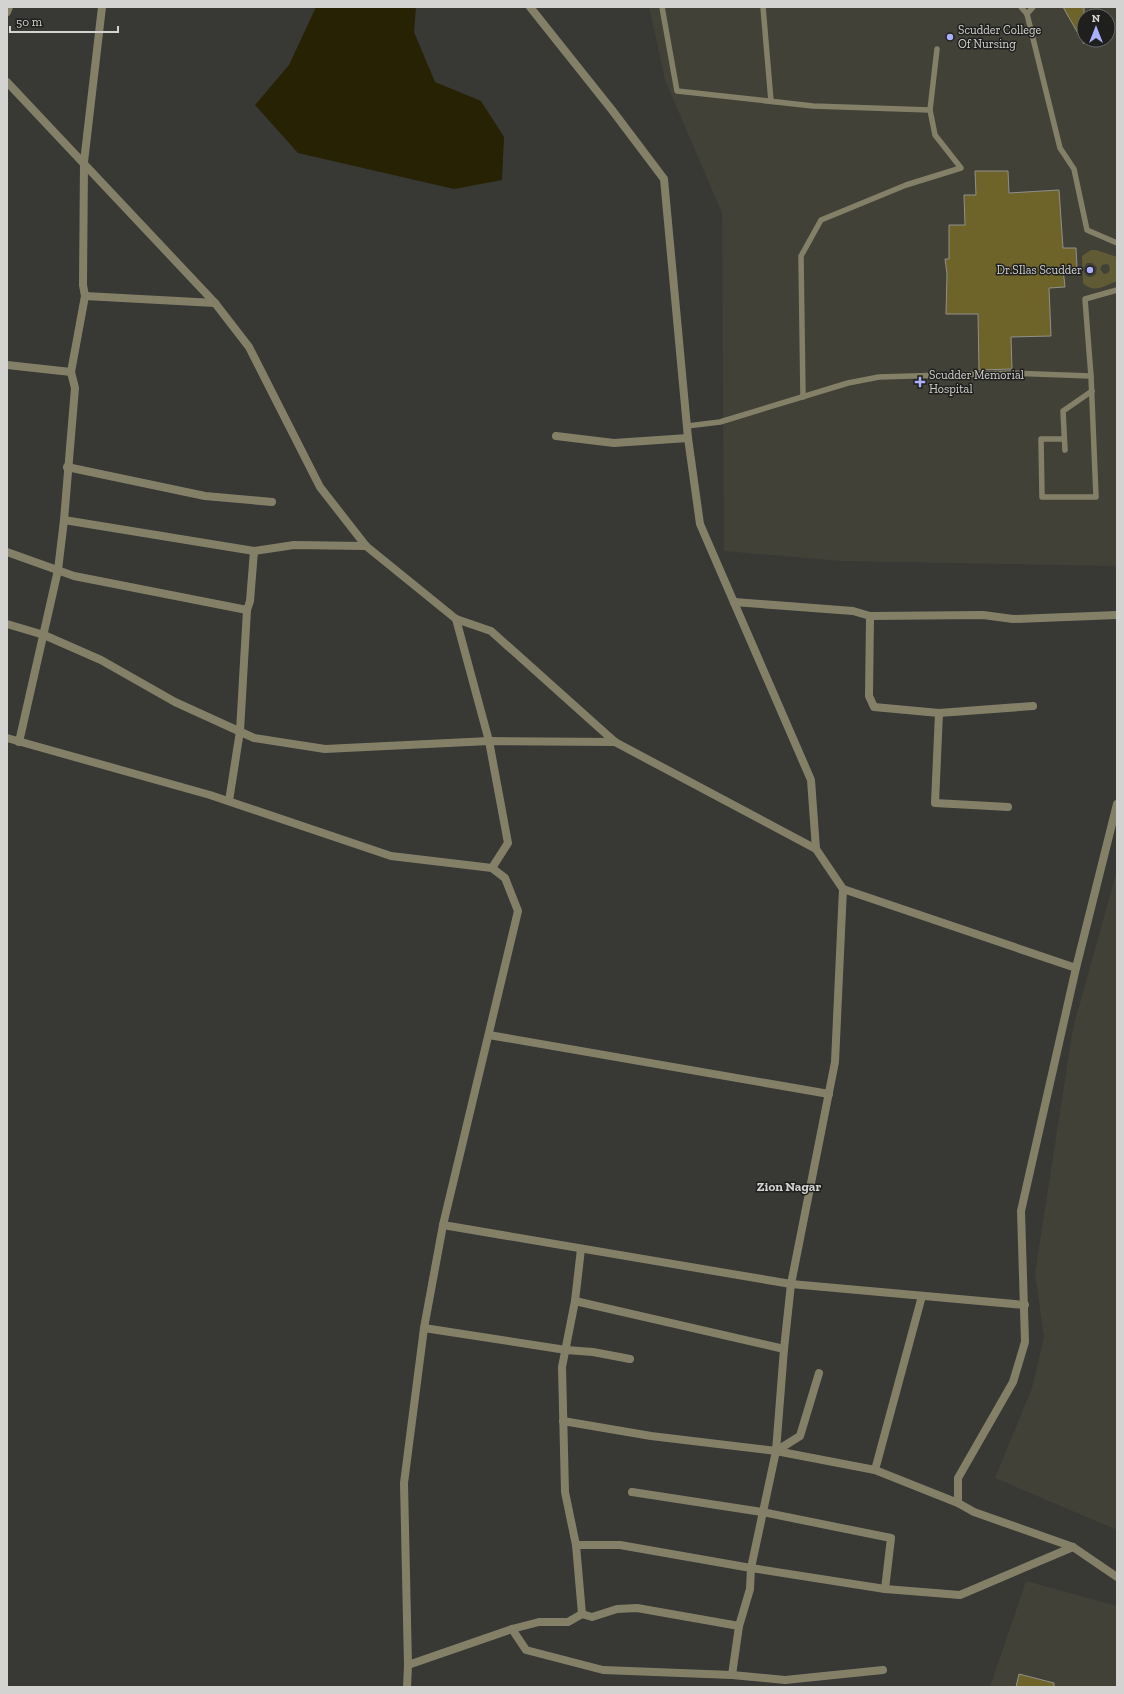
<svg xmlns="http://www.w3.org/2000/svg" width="1124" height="1694" font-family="'Zilla Slab',serif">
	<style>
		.built { fill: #424138; fill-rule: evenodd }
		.green { fill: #615b35; fill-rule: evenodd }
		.water { fill: #272203 }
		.building { fill: #6e642a; stroke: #90908d }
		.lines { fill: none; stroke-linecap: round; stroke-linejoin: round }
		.lane { stroke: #848068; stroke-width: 5.5 }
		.street { stroke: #848068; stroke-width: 8 }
		.poi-dot { fill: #aab0fb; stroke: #1f1f1e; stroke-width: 1.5 }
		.labels { text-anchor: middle; stroke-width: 3; stroke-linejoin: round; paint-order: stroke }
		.poi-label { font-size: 12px; fill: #d3d3d1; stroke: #1f1f1e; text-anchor: start }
		.neighbourhood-label { font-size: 13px; font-weight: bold; fill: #d3d3d1; stroke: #1f1f1e }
	</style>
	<rect width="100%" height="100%" fill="#383835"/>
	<g class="built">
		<path d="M649,7H1117V566L842,561L724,551L722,213L665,80ZM1084,16H1108V40H1084Z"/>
		<path d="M1117,870V1530L995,1478L1032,1388L1044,1337L1035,1273L1073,1028Z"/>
		<path d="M1026,1581L1117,1606V1687H990Z"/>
	</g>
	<path class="green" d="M1091,250H1096L1117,257V281C1104,286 1094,294 1083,283L1082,256ZM1087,263H1092L1097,267L1096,274C1092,278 1087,278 1084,273L1083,268ZM1106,264L1109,265L1110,270L1108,273L1104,274L1100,269L1102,265Z"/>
	<path class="water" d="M316,7H416L414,32L435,82L481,101L504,137L502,180L454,189L298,153L255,105L289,65Z"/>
	<g class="building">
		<path d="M1063,7H1084V44Z"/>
		<path d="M975,171H1008L1009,193L1059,190L1063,248H1076L1077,267L1063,268L1065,287L1049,288L1051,336L1011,337L1012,369L979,370L978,314H946L947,274L945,259H949V225H965L964,195H976Z"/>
		<path d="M1019,1674L1054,1683V1687H1016Z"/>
	</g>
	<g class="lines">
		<g class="lane">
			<path d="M662,7L677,91L813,106L930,110"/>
			<path d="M763,7L771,101"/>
			<path d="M1021,7L1027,14L1060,148L1074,169L1087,230L1117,243"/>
			<path d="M1027,14L1033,7"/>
			<path d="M803,397L801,256L821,220L906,185L961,168L935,135L930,110L937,49"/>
			<path d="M687,426L720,422L848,383L879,377L1011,373L1091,376L1085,299L1117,290"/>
			<path d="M1064,439H1041L1042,497H1096L1091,376"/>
			<path d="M1065,450L1063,411L1092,391"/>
		</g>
		<g class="street">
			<path d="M530,7L612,110L664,179L688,438L700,524L811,780L816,849"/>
			<path d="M7,12L9,7"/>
			<path d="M7,82L215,303L249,347L320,487L366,546L456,619L491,631L615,742L816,849L843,889L1076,968"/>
			<path d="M85,296L215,303"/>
			<path d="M7,365L71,372"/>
			<path d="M556,436L614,443L688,438"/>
			<path d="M67,467L205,496L272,502"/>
			<path d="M64,520L254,551L294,545L366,546"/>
			<path d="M7,552L74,576L247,610"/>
			<path d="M734,602L853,611L870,616L983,615L1013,619L1117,615"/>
			<path d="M870,616L869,696L874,707L939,713"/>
			<path d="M456,619L489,741L508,843L492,868"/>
			<path d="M7,624L44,635L101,660L175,702L254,738L325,749L489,741L615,742"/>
			<path d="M7,738L210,795L391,856L492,868L505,878L518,911L443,1225L424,1328L404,1483L408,1665L407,1687"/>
			<path d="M19,742L58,570L64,520L75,388L71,372L85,296L83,285L84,162L102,7"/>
			<path d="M229,801L240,731L247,610L250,601L254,551"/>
			<path d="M1117,804L1076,968L1021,1211L1025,1342L1013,1382L958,1478V1503L974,1512L1073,1547L1117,1577"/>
			<path d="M1008,807L935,803L939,713L1033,706"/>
			<path d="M489,1035L829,1094"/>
			<path d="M443,1225L791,1284L1025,1305"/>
			<path d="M581,1249L575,1301L562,1367L565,1492L576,1545L582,1614"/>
			<path d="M575,1301L784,1349"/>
			<path d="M424,1328L566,1350L593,1352L630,1359"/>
			<path d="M563,1421L651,1436L776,1451L800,1436L819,1373"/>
			<path d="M776,1451L875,1470L958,1503"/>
			<path d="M875,1470L922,1296"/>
			<path d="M632,1492L762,1512L891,1538L885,1589"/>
			<path d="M576,1545H620L751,1568L885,1589L960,1595L1073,1547"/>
			<path d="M512,1629L526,1650L603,1670L732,1675L785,1680L883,1670"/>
			<path d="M408,1665L512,1629L539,1622H568L582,1614L592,1617L617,1609L637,1608L739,1626"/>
			<path d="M732,1675L739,1626L750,1589L751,1568L776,1451L784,1349L791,1284L835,1062L843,889"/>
		</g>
	</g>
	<g class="poi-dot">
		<circle cx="950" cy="37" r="4"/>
		<circle cx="1090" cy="270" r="4"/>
		<path d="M918 376h4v4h4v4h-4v4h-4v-4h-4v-4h4z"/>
	</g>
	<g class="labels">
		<g class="poi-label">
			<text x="958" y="34">Scudder College<tspan x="958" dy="14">Of Nursing</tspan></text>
			<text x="1082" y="274" text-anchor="end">Dr.SIlas Scudder</text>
			<text x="929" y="379">Scudder Memorial<tspan x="929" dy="14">Hospital</tspan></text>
		</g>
		<g class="neighbourhood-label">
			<text x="789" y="1191">Zion Nagar</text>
		</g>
	</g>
	<rect width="1124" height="1694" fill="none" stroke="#d3d3d1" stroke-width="16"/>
	<g transform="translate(1096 28)"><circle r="19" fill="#1f1f1e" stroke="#676766"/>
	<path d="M0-3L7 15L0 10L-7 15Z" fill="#aab0fb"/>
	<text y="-6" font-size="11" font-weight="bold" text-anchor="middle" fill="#d3d3d1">N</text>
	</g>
	<path d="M10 26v6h108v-6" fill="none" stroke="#d3d3d1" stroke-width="2"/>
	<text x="16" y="26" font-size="12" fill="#d3d3d1" stroke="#1f1f1e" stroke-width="3" paint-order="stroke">50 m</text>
</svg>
